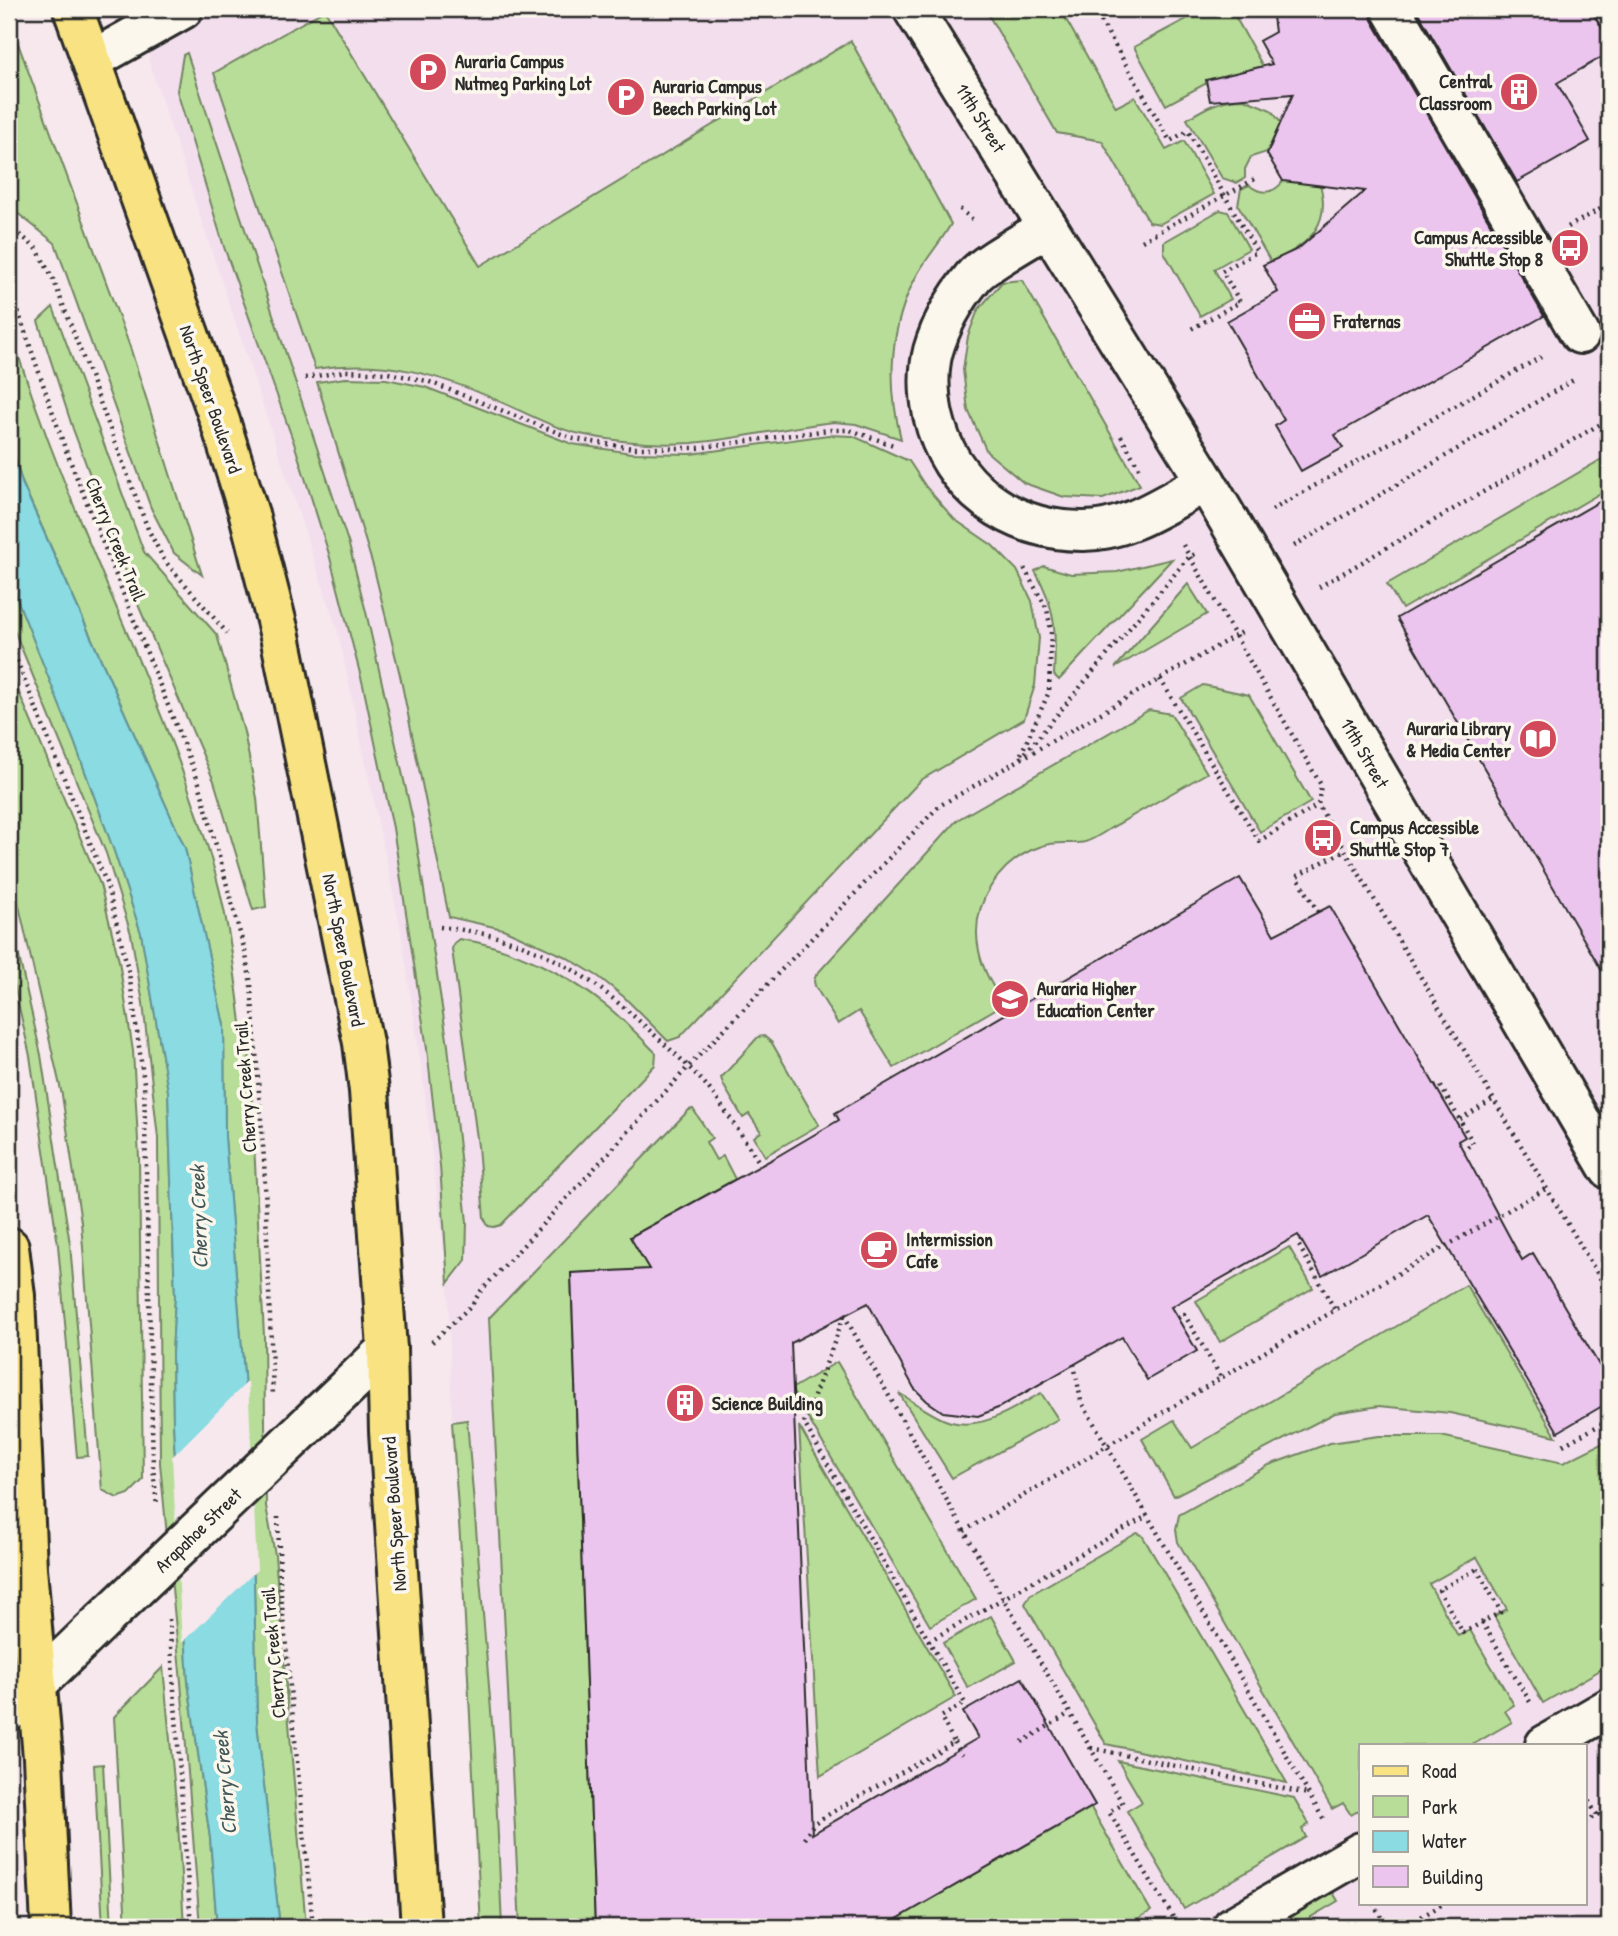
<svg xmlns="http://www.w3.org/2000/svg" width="1618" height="1936" font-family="'Patrick Hand',sans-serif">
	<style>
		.built { fill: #f3deee; fill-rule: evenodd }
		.green { fill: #b8dd98; stroke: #728462; stroke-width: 2 }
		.water { fill: #8adbe2; stroke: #649599; stroke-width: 2 }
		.pier { fill: #f6e8ed }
		.building { fill: #ecc5ef; stroke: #2b2b2b; stroke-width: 2 }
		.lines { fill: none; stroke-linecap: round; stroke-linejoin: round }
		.pedestrian-casing { stroke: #2b2b2b; stroke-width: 44 }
		.minor-casing { stroke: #2b2b2b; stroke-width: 44 }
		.tertiary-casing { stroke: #2b2b2b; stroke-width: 44 }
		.primary-casing { stroke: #2b2b2b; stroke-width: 44 }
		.path { stroke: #2b2b2b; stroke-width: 4.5; stroke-dasharray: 2 5; stroke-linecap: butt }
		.pedestrian { stroke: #fbf7ec; stroke-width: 38 }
		.minor { stroke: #fbf7ec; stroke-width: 38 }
		.tertiary { stroke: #fbf7ec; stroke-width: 38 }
		.primary { stroke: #f8e281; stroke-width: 38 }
		.tertiary-bridge-casing { stroke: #2b2b2b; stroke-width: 44; stroke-linecap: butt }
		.tertiary-bridge { stroke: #fbf7ec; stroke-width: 38 }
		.labels { text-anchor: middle; stroke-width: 7; stroke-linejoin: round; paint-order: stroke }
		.poi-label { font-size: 19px; font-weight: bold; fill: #2b2b2b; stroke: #fbf7ec; text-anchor: start }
		.street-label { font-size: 19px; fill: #2b2b2b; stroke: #fbf7ec }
		.water-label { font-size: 21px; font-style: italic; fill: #435759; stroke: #fbf7ec }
	</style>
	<rect width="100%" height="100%" fill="#f6e8ed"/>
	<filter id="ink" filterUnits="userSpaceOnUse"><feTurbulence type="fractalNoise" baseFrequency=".0143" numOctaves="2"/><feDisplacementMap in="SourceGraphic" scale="14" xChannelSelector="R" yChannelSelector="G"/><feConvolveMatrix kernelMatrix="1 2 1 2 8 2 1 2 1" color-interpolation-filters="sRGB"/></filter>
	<g filter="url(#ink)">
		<path class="built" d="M150,9H1609V1927H481L463,1581L452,1422L448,1283L422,1072L400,926L338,632L149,62ZM1361,1745H1585V1903H1361Z"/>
		<g class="green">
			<path d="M985,9H1006L1017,13L1060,9L1116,107L1135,97L1166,150L1184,141L1214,194L1160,224L1149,222L1102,141L1057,133Z"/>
			<path d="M1205,9H1231L1271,81L1216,78L1166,105L1134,47Z"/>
			<path d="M325,10L480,266L851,41L951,224C941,242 927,257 917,275C889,326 887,384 901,439L856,424L834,422C787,427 739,439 692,443C655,445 616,442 580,434C553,428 526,413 501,402C439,374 383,358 315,369L214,73Z"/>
			<path d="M9,19L130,347L202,575L174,553L151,508L55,243L16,212L9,192Z"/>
			<path d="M187,53L349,545L366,612L414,825L448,1046L467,1222L466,1260L448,1283L440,1166L427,1049L393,828L363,685L329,554L294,443L224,247L177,91L183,55Z"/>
			<path d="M1244,99L1271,110L1284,127L1277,131L1267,152L1251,157L1245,169V178L1237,183L1222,178L1187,119C1206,107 1221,99 1244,99Z"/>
			<path d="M1318,178C1334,223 1310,245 1271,262L1238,205L1241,189L1249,185C1261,195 1274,194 1283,181Z"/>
			<path d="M1220,210L1228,212L1249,249L1214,269L1231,299L1200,316L1164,252V242Z"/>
			<path d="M1022,280L1140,485L1103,499L1064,497L1024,483L987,452L968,410L963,370L968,336L978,310L1002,282Z"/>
			<path d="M53,307L144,552L217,635L244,732L257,798L266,907L253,910L214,781L139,607L73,429L38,321Z"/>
			<path d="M9,326C25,377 42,426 62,476C114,609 178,737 216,876C231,931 237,990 244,1048H249L264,1336L266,1506L275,1555L306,1927H280L257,1723L254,1582L244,1375L225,1137L224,1025L185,848L22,482L9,439Z"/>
			<path d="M345,378L386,379L425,387L572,444L631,453L691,454L828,435L853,436L909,461L926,487L954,519L992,545L1017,570L1032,601L1039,638L1035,685L1024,719L921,780L680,1037L668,1041L624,997L599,977L566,957L503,929L449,917L400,675L374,569L317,382Z"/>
			<path d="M1609,455V488L1402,609L1387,584Z"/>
			<path d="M1172,559L1059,680L1054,675C1056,633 1057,609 1035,571L1044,566L1071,574L1117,572Z"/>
			<path d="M9,579L74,741L114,851L141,933L168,1091L175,1296L172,1354L173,1423L188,1682L210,1838L217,1927H200L181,1682L160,1463L158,1138L143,1003L131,934L106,853L9,618Z"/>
			<path d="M1188,584L1207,614L1115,668Z"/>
			<path d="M9,669L100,884L119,961L133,1051L139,1158L143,1480L129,1494L117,1498L102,1490L81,1222L62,1095L9,862Z"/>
			<path d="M1203,685L1249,695L1311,802L1260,832L1181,698Z"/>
			<path d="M1149,710L1171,714L1207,773C1177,790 1148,807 1118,824C1108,829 1096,839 1085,842C1072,845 1058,840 1042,846C999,860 969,905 979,951C983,971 993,987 1004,1004L894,1068L859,1011L838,1024L815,986L814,981L816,975L957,820Z"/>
			<path d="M9,912L41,1055L70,1244L88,1456L77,1457L58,1245L30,1056L9,962Z"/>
			<path d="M459,939C514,947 567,974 609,1008C626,1022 641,1038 656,1053L655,1065L501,1225L494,1227L488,1226L484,1218L478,1146L452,949L454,943Z"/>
			<path d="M764,1036L772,1043L819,1125L765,1156L754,1137L761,1132L749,1114L743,1118L724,1086L721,1078L758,1037Z"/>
			<path d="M693,1109L712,1138L706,1142L716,1160L723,1156L735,1179L631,1237L650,1270L571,1273L595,1927H520L489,1318L689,1110Z"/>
			<path d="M1289,1247L1313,1288L1220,1342L1196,1301Z"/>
			<path d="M1466,1285L1556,1436L1450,1413L1379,1406L1335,1413L1174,1496L1142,1439L1174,1420L1192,1448Z"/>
			<path d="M837,1362L976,1599L930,1626L791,1389Z"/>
			<path d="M899,1393C913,1401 935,1418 951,1422C984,1430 1014,1408 1041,1393L1058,1419L952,1478Z"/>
			<path d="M467,1420L494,1747L502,1927H481L463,1581L452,1422Z"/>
			<path d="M799,1426L956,1697L820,1776Z"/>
			<path d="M1379,1436H1441L1563,1463L1609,1440V1665L1543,1703L1494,1616L1507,1609L1477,1557L1429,1584L1458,1636L1470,1630L1514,1705L1505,1711L1512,1722L1472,1745H1361V1809L1351,1815L1343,1803L1332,1809L1178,1542L1176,1529L1179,1515L1269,1465L1330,1443Z"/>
			<path d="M1137,1533L1142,1535L1287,1783L1106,1744L1025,1604L1030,1595Z"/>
			<path d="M991,1616L1016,1661L968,1688L943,1643Z"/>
			<path d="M163,1667L178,1823L184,1927H126L114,1717Z"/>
			<path d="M1118,1761L1294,1798L1309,1824L1302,1829L1306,1837L1184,1909L1127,1811L1142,1802Z"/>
			<path d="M103,1764L112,1927H103L94,1765Z"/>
			<path d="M1091,1808L1151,1911L1123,1927H883Z"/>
			<path d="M1328,1884L1338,1901L1294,1927H1253Z"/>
		</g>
		<path class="water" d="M9,439L22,483L185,848L224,1025L225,1137L244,1375L254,1582L257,1723L280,1927H217L210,1838L188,1682L173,1423L172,1354L175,1296L168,1091L141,933L114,851L74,741L9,579Z"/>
		<path class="pier" d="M248,1381L257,1570L182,1643L172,1457Z"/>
		<g class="building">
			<path d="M1272,9H1369L1372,20L1544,316L1335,435L1343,448L1301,471L1275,426L1284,420L1227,321L1278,292L1263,265L1298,249L1365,191L1283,181L1267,154L1293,94L1210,101L1206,80L1272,64L1259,41L1275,32Z"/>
			<path d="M1416,9H1590L1609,39V53L1557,83L1590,141L1517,182Z"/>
			<path d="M1609,496V983L1397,618Z"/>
			<path d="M1240,878L1274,935L1330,906L1465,1137L1458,1141L1522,1260L1533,1253L1609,1382V1402L1558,1432L1428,1215L1322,1276L1298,1235L1171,1307L1197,1351L1147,1380L1122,1337L998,1408L978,1416L943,1412L927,1401L914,1388L868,1303L791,1343L812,1834L978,1738L963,1712L1022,1678L1095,1805L883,1927H595L571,1273L649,1269L630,1237L771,1160L839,1120L835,1113Z"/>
		</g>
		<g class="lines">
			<defs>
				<g id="pedestrian">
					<path d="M1391,9L1580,334"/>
					<path d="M1545,1745L1609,1708"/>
					<path d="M1232,1927L1361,1852"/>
				</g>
				<g id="minor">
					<path d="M913,9L1206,482L1609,1169"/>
					<path d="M92,60L183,9"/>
					<path d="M1048,227C1031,238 983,264 973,277C955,299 941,324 933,351C928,371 929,395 933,415C949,486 1011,532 1084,531C1128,531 1168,502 1206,482"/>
				</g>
				<g id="tertiary">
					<path d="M321,1412L387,1349"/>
					<path d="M9,1711L100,1623"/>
				</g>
				<g id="primary">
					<path d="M73,9L220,421L249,514L280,636L363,1043L369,1091L387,1349L389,1431L421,1927"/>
					<path d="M9,1247L15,1296L27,1568L43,1758L51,1927"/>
				</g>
			</defs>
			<use href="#pedestrian" class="pedestrian-casing"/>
			<use href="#minor" class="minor-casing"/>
			<use href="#tertiary" class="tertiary-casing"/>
			<use href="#primary" class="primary-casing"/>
			<g class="path">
				<path d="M1094,9L1170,141L1188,131L1257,252L1222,271L1240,302L1191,329"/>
				<path d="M960,209L973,220"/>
				<path d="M9,225L37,249L54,281L148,529L164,560L227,633"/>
				<path d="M1568,227L1609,204"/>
				<path d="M1142,241L1255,179"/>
				<path d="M9,285L65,448L199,783L246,955L251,985L264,1159L273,1396"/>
				<path d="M1603,372L1609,382"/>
				<path d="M305,378L346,371L388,373L427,381L574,439L633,448H698L828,430H850L896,446"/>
				<path d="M1121,436L1139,468"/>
				<path d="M1272,510L1541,357"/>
				<path d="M1183,545L1321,785L1318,805L1609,1293"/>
				<path d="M1294,546L1575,379"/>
				<path d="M1319,587L1609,419"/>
				<path d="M9,641L107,885L129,973L144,1083L153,1467L157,1506"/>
				<path d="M1160,679L1259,841L1318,805"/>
				<path d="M1021,754L1049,692L1051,631L1047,609L1024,568"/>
				<path d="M1021,758L1189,557L1198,553"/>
				<path d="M1318,912L1297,876L1345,850"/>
				<path d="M440,927C530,936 583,969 648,1029C668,1047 688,1065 706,1085C726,1110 743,1138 761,1165"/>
				<path d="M1435,1087L1440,1085L1473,1143L1463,1150"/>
				<path d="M1460,1119L1494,1099"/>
				<path d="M1302,1241L1298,1244L1335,1310"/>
				<path d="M844,1315L964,1531L1123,1804L1109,1812L1179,1927"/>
				<path d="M844,1316L804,1423L929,1641"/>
				<path d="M1178,1318L1184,1314L1222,1379"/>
				<path d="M432,1342L472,1305L480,1292L689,1066L939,806L1242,632"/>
				<path d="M1074,1364L1081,1401L1325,1822"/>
				<path d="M1563,1445L1609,1420"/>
				<path d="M278,1517L280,1584L313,1927"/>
				<path d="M964,1531L1335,1310L1547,1188"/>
				<path d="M1477,1569L1501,1612L1463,1633L1439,1590Z"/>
				<path d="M169,1619L191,1927"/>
				<path d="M1482,1622L1530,1702"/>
				<path d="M954,1742L962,1755"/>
				<path d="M1022,1742L1070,1713"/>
				<path d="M1091,1748L1308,1794"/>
				<path d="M1585,1795L1597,1815"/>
				<path d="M1600,1813L1604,1821"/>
				<path d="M1585,1822L1609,1808"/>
				<path d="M804,1839L814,1823L954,1742L941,1717L965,1703L929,1641L1147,1516"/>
				<path d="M1373,1903L1387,1927"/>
				<path d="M1403,1927L1445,1903"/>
			</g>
			<use href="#pedestrian" class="pedestrian"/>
			<use href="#minor" class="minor"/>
			<use href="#tertiary" class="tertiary"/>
			<use href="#primary" class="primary"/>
			<defs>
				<path id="tertiary-bridge" d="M100,1623L321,1412"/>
			</defs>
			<use href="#tertiary-bridge" class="tertiary-bridge-casing"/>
			<use href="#tertiary-bridge" class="tertiary-bridge"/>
		</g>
	</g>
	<defs>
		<symbol id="parking-disc" viewBox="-11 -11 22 22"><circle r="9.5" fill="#d1495b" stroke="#fbf7ec"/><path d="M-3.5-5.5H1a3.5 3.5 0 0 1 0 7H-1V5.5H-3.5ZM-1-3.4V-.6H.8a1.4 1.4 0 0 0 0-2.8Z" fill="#fff"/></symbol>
		<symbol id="building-disc" viewBox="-11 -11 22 22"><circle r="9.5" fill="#d1495b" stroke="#fbf7ec"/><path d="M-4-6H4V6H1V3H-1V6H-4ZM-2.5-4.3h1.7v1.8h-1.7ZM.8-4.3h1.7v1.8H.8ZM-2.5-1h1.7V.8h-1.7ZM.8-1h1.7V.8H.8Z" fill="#fff"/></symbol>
		<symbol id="bus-disc" viewBox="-11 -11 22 22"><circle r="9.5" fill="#d1495b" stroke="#fbf7ec"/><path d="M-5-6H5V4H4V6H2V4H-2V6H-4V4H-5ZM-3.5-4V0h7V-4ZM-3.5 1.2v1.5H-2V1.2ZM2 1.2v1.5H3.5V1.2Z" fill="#fff"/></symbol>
		<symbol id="office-disc" viewBox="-11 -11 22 22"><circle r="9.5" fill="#d1495b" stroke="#fbf7ec"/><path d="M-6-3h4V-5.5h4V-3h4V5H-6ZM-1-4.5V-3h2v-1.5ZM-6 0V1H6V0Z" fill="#fff"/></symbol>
		<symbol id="library-disc" viewBox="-11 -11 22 22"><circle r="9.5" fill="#d1495b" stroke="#fbf7ec"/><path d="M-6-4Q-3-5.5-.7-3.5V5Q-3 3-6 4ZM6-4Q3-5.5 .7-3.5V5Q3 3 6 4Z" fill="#fff"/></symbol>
		<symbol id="university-disc" viewBox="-11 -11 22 22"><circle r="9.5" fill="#d1495b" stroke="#fbf7ec"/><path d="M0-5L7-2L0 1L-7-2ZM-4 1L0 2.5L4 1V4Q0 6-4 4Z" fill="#fff"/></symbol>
		<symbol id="cafe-disc" viewBox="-11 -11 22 22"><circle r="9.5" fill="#d1495b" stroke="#fbf7ec"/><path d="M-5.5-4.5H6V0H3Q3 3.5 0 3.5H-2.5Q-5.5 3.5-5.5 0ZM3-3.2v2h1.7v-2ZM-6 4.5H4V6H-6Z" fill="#fff"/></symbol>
	</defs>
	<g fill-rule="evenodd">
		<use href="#parking-disc" x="406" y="50" width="44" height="44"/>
		<use href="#building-disc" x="1497" y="70" width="44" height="44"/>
		<use href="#parking-disc" x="604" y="75" width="44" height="44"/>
		<use href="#bus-disc" x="1548" y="226" width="44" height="44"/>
		<use href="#office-disc" x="1285" y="299" width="44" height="44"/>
		<use href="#library-disc" x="1516" y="717" width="44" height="44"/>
		<use href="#bus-disc" x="1301" y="816" width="44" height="44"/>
		<use href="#university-disc" x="988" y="977" width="44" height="44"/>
		<use href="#cafe-disc" x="857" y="1228" width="44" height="44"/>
		<use href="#building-disc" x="663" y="1381" width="44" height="44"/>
	</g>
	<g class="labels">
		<g class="poi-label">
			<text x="455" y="68">Auraria Campus<tspan x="455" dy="22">Nutmeg Parking Lot</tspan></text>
			<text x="1492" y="88" text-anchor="end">Central<tspan x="1492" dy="22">Classroom</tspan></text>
			<text x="653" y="93">Auraria Campus<tspan x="653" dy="22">Beech Parking Lot</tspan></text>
			<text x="1543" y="244" text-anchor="end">Campus Accessible<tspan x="1543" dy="22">Shuttle Stop 8</tspan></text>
			<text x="1334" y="328">Fraternas</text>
			<text x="1511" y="735" text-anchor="end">Auraria Library<tspan x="1511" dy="22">&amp; Media Center</tspan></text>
			<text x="1350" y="834">Campus Accessible<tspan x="1350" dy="22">Shuttle Stop 7</tspan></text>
			<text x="1037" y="995">Auraria Higher<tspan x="1037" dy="22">Education Center</tspan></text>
			<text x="906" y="1246">Intermission<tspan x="906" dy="22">Cafe</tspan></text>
			<text x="712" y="1410">Science Building</text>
		</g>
		<g class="street-label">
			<text transform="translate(981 118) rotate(58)" y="7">11th Street</text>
			<text transform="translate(211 399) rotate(71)" y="7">North Speer Boulevard</text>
			<text transform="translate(116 539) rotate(68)" y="7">Cherry Creek Trail</text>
			<text transform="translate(1365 753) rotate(60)" y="7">11th Street</text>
			<text transform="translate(344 950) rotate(79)" y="7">North Speer Boulevard</text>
			<text transform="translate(245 1087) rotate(-94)" y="7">Cherry Creek Trail</text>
			<text transform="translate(394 1514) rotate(-94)" y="7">North Speer Boulevard</text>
			<text transform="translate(198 1530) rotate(-44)" y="7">Arapahoe Street</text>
			<text transform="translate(273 1653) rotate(-95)" y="7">Cherry Creek Trail</text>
		</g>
		<g class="water-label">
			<text transform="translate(199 1217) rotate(-92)" y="7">Cherry Creek</text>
			<text transform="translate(225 1783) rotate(-95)" y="7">Cherry Creek</text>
		</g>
	</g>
	<rect width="1618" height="1936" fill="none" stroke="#fbf7ec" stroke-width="35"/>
	<rect x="18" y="18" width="1583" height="1901" fill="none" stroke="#2b2b2b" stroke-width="2.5" filter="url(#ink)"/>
	<rect x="1359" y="1744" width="228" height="161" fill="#fbf7ec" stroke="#a8a59f" stroke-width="2"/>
	<rect x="1373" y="1766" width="35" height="10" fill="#f8e281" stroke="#a8a59f" stroke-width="2"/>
	<text x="1422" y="1778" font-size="21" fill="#2b2b2b">Road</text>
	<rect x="1373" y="1796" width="35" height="21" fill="#b8dd98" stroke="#a8a59f" stroke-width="2"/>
	<text x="1422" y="1814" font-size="21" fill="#2b2b2b">Park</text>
	<rect x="1373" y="1831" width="35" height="21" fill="#8adbe2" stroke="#a8a59f" stroke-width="2"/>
	<text x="1422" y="1848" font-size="21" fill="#2b2b2b">Water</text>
	<rect x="1373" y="1866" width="35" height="21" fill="#ecc5ef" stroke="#a8a59f" stroke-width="2"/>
	<text x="1422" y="1884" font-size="21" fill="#2b2b2b">Building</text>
</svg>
